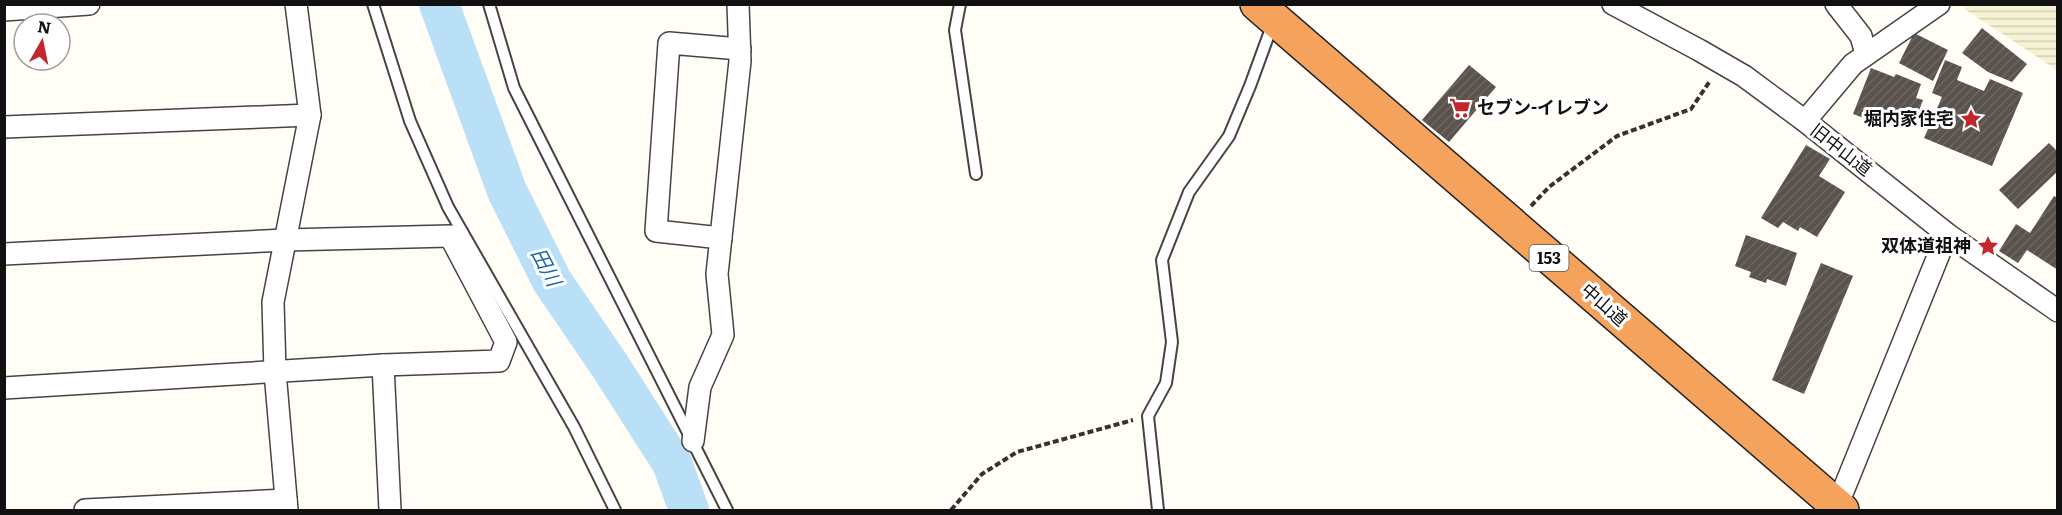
<svg xmlns="http://www.w3.org/2000/svg" width="2062" height="515" font-family="Literata,'Noto Sans JP',serif">
	<style>
		.farmland { fill: url(#farmland-rules) }
		.lines { fill: none; stroke-linecap: round; stroke-linejoin: round }
		.river { stroke: #b9e0f7; stroke-width: 40 }
		.building { fill: url(#building-hatch) }
		.lane-casing { stroke: #444; stroke-width: 14 }
		.street-casing { stroke: #444; stroke-width: 24 }
		.highway-casing { stroke: #222; stroke-width: 36 }
		.path { stroke: #333; stroke-width: 4; stroke-dasharray: 6 3; stroke-linecap: butt }
		.lane { stroke: #fff; stroke-width: 10 }
		.street { stroke: #fff; stroke-width: 21 }
		.highway { stroke: #f5a25d; stroke-width: 33 }
		.labels { text-anchor: middle; stroke-width: 6; stroke-linejoin: round; paint-order: stroke }
		.shield { fill: #fff; stroke: #585858; stroke-width: 1.5 }
		.shield-label { font-size: 16px; font-weight: bold; fill: #111 }
		.poi-label { font-size: 18px; font-weight: bold; fill: #111; stroke: #fff; text-anchor: end }
		.street-label { font-size: 18px; fill: #111; stroke: #fff }
		.water-label { font-size: 20px; font-style: italic; fill: #1768a6; stroke: #fff }
	</style>
	<defs>
		<pattern id="farmland-rules" width="6" height="5" patternUnits="userSpaceOnUse" patternTransform="scale(1.5)"><rect width="6" height="5" fill="#f6f3d4"/><path d="M0 2.5h6" fill="none" stroke="#d2cfb5"/></pattern>
		<pattern id="building-hatch" width="6" height="6" patternUnits="userSpaceOnUse" patternTransform="scale(1.5)"><rect width="6" height="6" fill="#5a524d"/><path d="M-1 1l2-2M0 6l6-6M5 7l2-2" fill="none" stroke="#6d6662"/></pattern>
	</defs>
	<rect width="100%" height="100%" fill="#fffdf5"/>
	<path class="farmland" d="M1968,4L2057,5V70L1963,8Z"/>
	<g class="lines">
		<path class="river" d="M439,4L507,191L552,281L610,366L672,463L689,510"/>
	</g>
	<g class="building">
		<path d="M1982,28L2027,64L2012,82L1988,72L1962,53Z"/>
		<path d="M1914,33L1948,50L1933,81L1899,63Z"/>
		<path d="M1945,60L1962,67L1957,80L1984,91L1990,79L2023,93L1992,166L1924,138L1942,97L1932,93Z"/>
		<path d="M1469,65L1496,87L1449,142L1422,120Z"/>
		<path d="M1871,68L1894,77L1896,74L1921,84L1916,98L1923,100L1916,119L1906,115L1905,118L1877,107L1872,121L1853,114Z"/>
		<path d="M2049,143L2058,152V171L2018,209L1999,190Z"/>
		<path d="M1806,145L1830,159L1819,176L1845,192L1817,237L1800,227L1798,231L1783,222L1778,228L1761,218Z"/>
		<path d="M2054,196L2058,198V270L2027,250L2018,263L1999,251L2016,224L2030,233Z"/>
		<path d="M1746,235L1797,253L1786,286L1767,279L1766,283L1749,277L1751,272L1735,266Z"/>
		<path d="M1821,263L1853,276L1804,394L1772,380Z"/>
	</g>
	<g class="lines">
		<defs>
			<g id="lane">
				<path d="M373,4L410,121L448,207L574,427L615,510"/>
				<path d="M489,4L514,88L727,510"/>
				<path d="M960,4L955,30L976,174"/>
				<path d="M1158,510L1148,416L1166,383L1172,342L1162,260L1189,192L1229,136L1250,86L1273,23"/>
			</g>
			<g id="street">
				<path d="M1613,4L1699,50L1744,76L1805,121L1947,234L2058,311"/>
				<path d="M1836,4L1861,36L1866,54"/>
				<path d="M4,10L89,4"/>
				<path d="M1805,121L1853,64L1939,4"/>
				<path d="M4,127L310,115"/>
				<path d="M721,238L656,231L669,43L740,49"/>
				<path d="M4,254L285,240L450,236L506,342L499,361L383,365L4,388"/>
				<path d="M383,365L390,510"/>
				<path d="M693,441L700,387L723,335L717,274L740,61L738,4"/>
				<path d="M1837,506L1947,234"/>
				<path d="M85,510L286,500"/>
				<path d="M287,510L275,372L273,302L310,115L296,4"/>
			</g>
			<path id="highway" d="M1257,4L1842,510"/>
		</defs>
		<use href="#lane" class="lane-casing"/>
		<use href="#street" class="street-casing"/>
		<use href="#highway" class="highway-casing"/>
		<g class="path">
			<path d="M1531,206L1549,187L1617,136L1691,109L1710,81"/>
			<path d="M951,510L982,474L1017,452L1133,420"/>
		</g>
		<use href="#lane" class="lane"/>
		<use href="#street" class="street"/>
		<use href="#highway" class="highway"/>
	</g>
	<defs>
		<symbol id="supermarket-bare" viewBox="-9 -9 18 18"><path d="M-6-5.5h2.5l.6 2H6L4.5 2H-2.5L-4.4-4H-6ZM-1.5 3.2a1.3 1.3 0 1 0 .1 0ZM3 3.2a1.3 1.3 0 1 0 .1 0Z" fill="#c4262e" stroke="#fff" stroke-width="2.5" paint-order="stroke"/></symbol>
		<symbol id="sight-bare" viewBox="-9 -9 18 18"><path d="M0-6L1.8-2.2L6-1.7L2.9 1.2L3.7 5.4L0 3.3L-3.7 5.4L-2.9 1.2L-6-1.7L-1.8-2.2Z" fill="#c4262e" stroke="#fff" stroke-width="2.5" paint-order="stroke"/></symbol>
	</defs>
	<g fill-rule="evenodd">
		<use href="#supermarket-bare" x="1445" y="93" width="30" height="30"/>
		<use href="#sight-bare" x="1956" y="104" width="30" height="30"/>
		<use href="#sight-bare" x="1973" y="231" width="30" height="30"/>
	</g>
	<g class="labels">
		<rect class="shield" x="1529.5" y="245" width="39" height="26" rx="4.5"/>
		<g class="shield-label">
			<text x="1549" y="264">153</text>
		</g>
		<g class="poi-label">
			<text x="1477" y="114" text-anchor="start">セブン-イレブン</text>
			<text x="1954" y="125">堀内家住宅</text>
			<text x="1971" y="252">双体道祖神</text>
		</g>
		<g class="street-label">
			<text transform="translate(1841 150) rotate(38)" y="6">旧中山道</text>
			<text transform="translate(1604 305) rotate(41)" y="6">中山道</text>
		</g>
		<g class="water-label">
			<text transform="translate(546 267) rotate(62)" y="7">田川</text>
		</g>
	</g>
	<rect width="2062" height="515" fill="none" stroke="#111111" stroke-width="12"/>
	<g transform="translate(42 42) rotate(9)"><circle r="28" fill="#ffffff" stroke="#a0a0a0" stroke-width="1.5"/>
	<path d="M0-4.5L10 22L0 15L-10 22Z" fill="#c4262e"/>
	<text y="-9" font-size="16" font-weight="bold" text-anchor="middle" fill="#111111">N</text>
	</g>
</svg>
